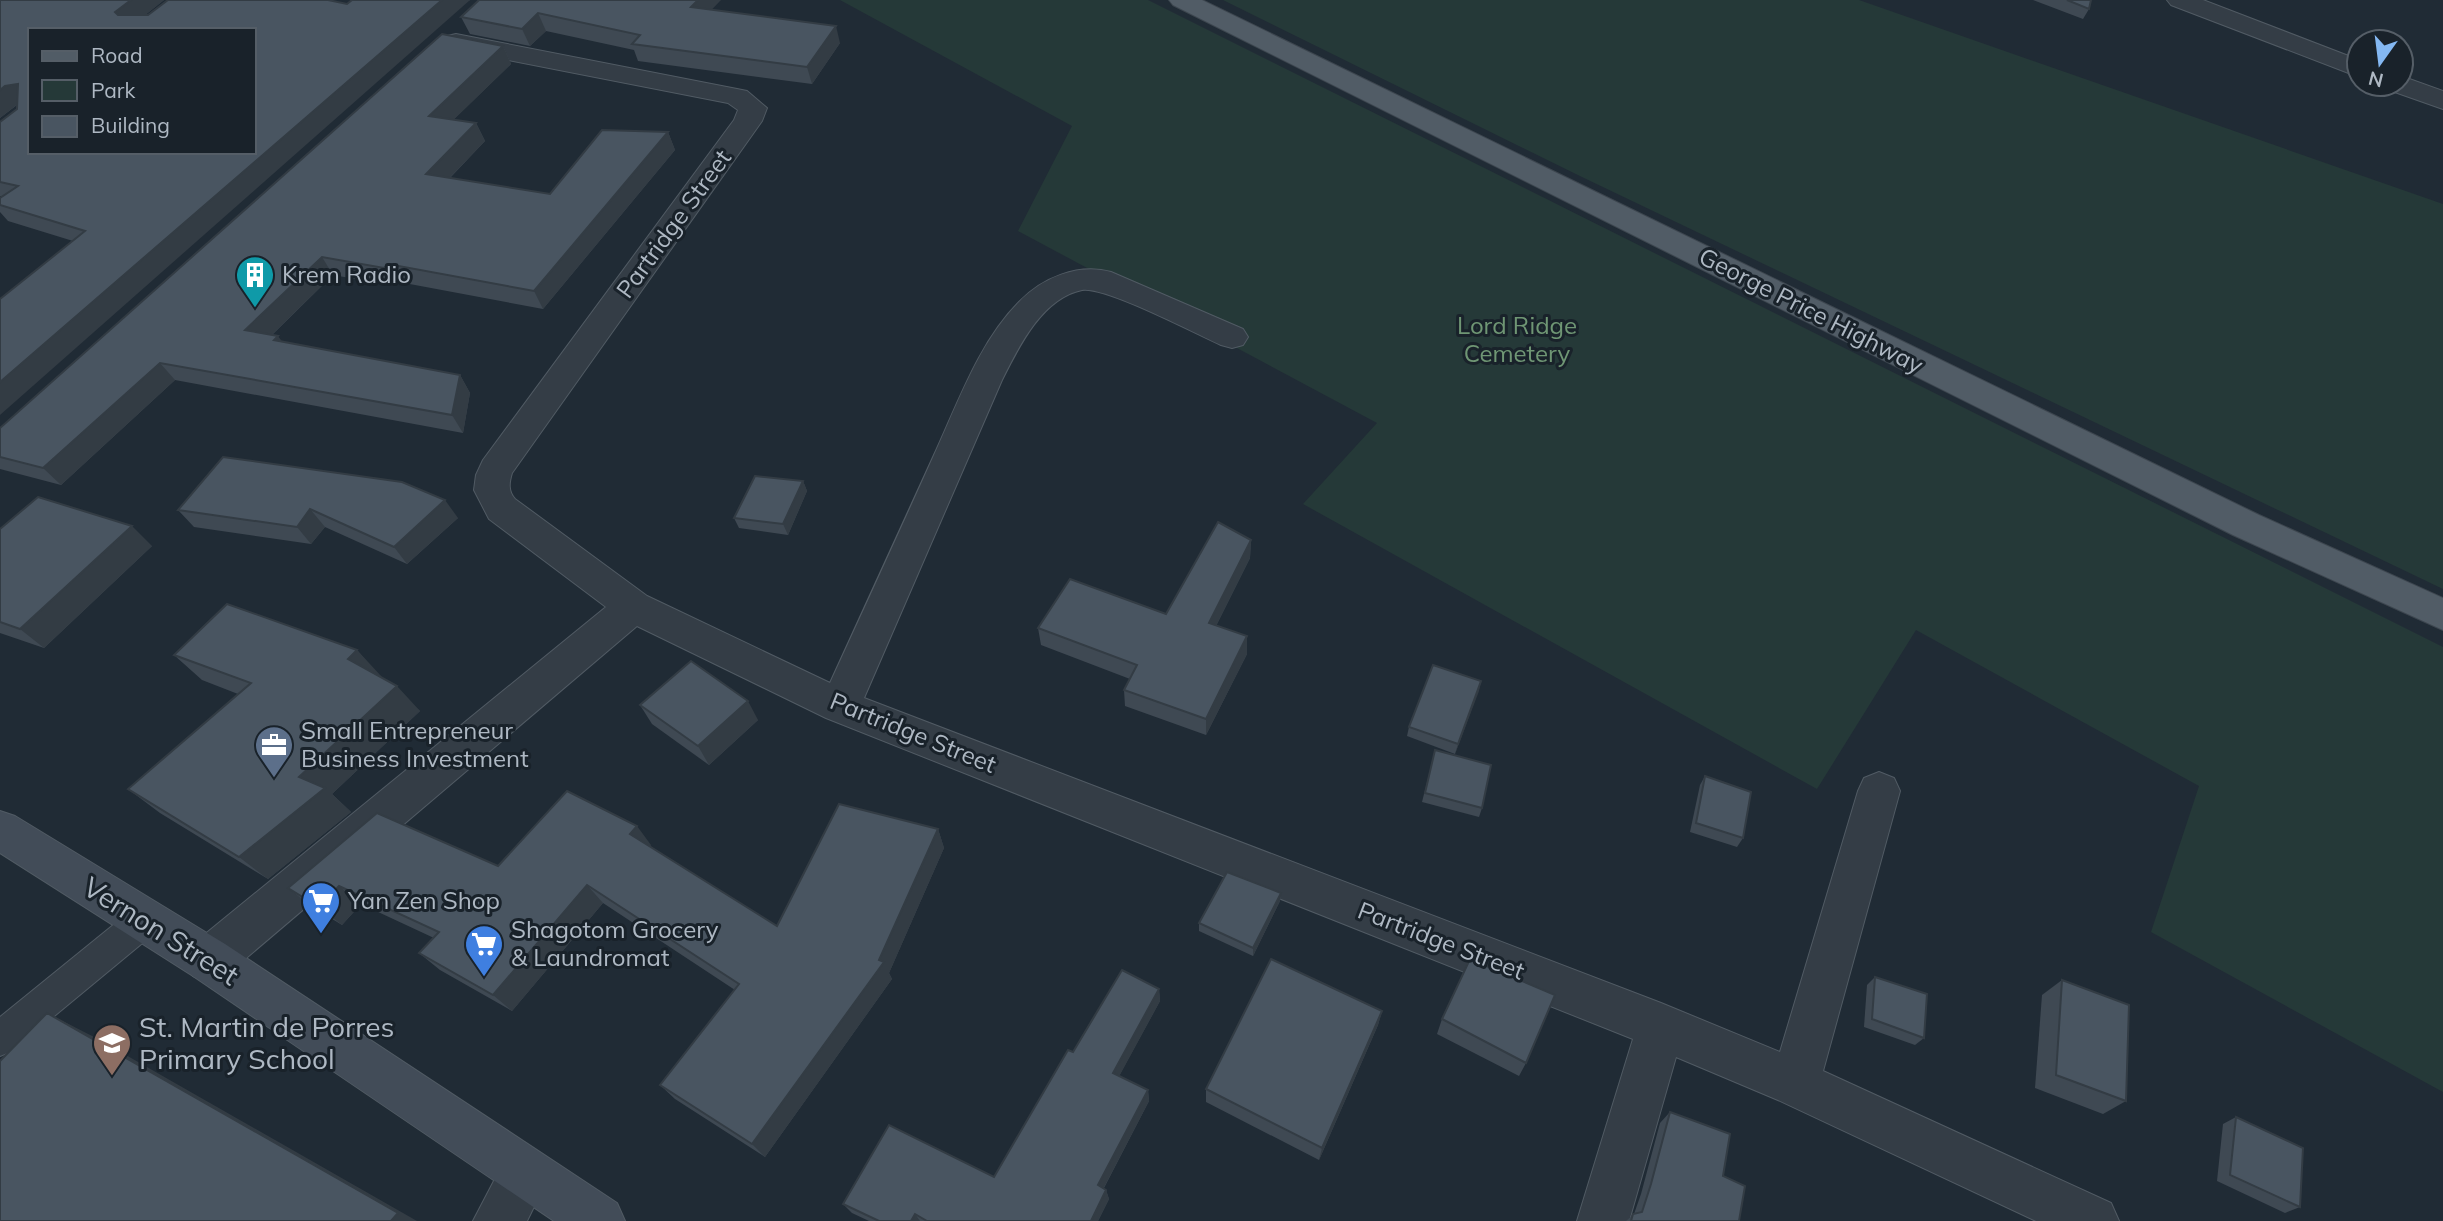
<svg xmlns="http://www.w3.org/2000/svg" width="2443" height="1221" font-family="Mulish,sans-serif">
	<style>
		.green { fill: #253938 }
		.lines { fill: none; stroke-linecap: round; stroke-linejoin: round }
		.lane-casing { stroke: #515b64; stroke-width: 2 }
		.street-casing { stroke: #515b64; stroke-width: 2 }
		.secondary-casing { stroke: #515b64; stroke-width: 2 }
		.primary-casing { stroke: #3d464f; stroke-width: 2 }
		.lane { fill: #343d46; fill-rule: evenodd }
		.street { fill: #343d46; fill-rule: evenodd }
		.secondary { fill: #424c58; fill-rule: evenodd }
		.primary { fill: #515c66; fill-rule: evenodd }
		.wall { fill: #3f4953 }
		.shaded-wall { fill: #333c44 }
		.building { fill: #495561; stroke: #333c44; stroke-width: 2; fill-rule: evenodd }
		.labels { text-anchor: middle; stroke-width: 6; stroke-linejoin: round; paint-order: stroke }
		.street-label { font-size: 24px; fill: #aeb8c3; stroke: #19222a }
		.poi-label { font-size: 24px; fill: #aeb8c3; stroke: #19222a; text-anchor: start }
		.park-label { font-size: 24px; fill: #6f9674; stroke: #19222a }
		.near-street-label { font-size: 28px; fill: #aeb8c3; stroke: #19222a }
		.near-poi-label { font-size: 28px; fill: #aeb8c3; stroke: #19222a; text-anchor: start }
	</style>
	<rect width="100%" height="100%" fill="#202b35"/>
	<g class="green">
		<path d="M840,0H1148L2443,647V1092L2151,932L2199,786L1916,630L1817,789L1303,504L1377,423L1018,231L1072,126Z"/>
		<path d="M1223,0H1859L2443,204V589L1582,177Z"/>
	</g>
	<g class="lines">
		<defs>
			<path id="lane" d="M145,905L157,909L161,920L157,931L12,1051L0,1056V1017L133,909Z"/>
			<g id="street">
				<path d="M2167,0H2203L2359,60V77L2171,5Z"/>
				<path d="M456,34L737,89L747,91L767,108L762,121L512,473C509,483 508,491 515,499L647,596L830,683C865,607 900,531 934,455C958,403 979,342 1019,302C1042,278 1078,263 1111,272L1243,329L1248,337L1243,345L1232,348L1221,345C1194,333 1105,286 1082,290C1042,298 1018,348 1002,380L864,698L1661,1003L1780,1052L1858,791L1864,778L1879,772L1894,778L1900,791L1823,1071L2111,1203L2119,1221H2036L1778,1100L1676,1057L1629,1221H1577L1633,1039L826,718L637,626L225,976L209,982L193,976L186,960L193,944L606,607L489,519L474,490L476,475L483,460L734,120L738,110L728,103L447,48L443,42L447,36Z"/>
				<path d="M2401,76L2443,91V109L2389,90L2386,84H2401Z"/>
				<path d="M525,1149L543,1156L550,1174L527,1221H473L507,1156Z"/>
			</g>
			<path id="secondary" d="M0,811L15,816L225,944L617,1203L625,1221H554L193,976L0,853Z"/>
			<path id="primary" d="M1169,0H1202L2259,515L2443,598V630L2233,535L1173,5Z"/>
		</defs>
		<use href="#lane" class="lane-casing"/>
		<use href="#street" class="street-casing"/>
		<use href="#secondary" class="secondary-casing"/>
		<use href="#primary" class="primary-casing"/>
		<use href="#lane" class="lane"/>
		<use href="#street" class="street"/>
		<use href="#secondary" class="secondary"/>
		<use href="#primary" class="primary"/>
	</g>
	<g class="wall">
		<path d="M0,0H164L145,15L347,4L470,0L73,241L8,221L0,212V198L2,197L0,196V122L17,109V105L0,118Z"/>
		<path d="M479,0L711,10L840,43L812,84L638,61L634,50L546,31L530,46L470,34L461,17Z"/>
		<path d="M2033,0H2091L2089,9L2083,19Z"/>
		<path d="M503,46L511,64L453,120L476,123L485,141L450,178L550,194L668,132L675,150L543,309L399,282L395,286L333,275L272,335L283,342L460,375L470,393L463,433L175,380L61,485L0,469V429Z"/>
		<path d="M223,457L458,518L407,564L325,527L311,544L194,527L178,510Z"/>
		<path d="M803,481L807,491L788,535L739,528L734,518Z"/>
		<path d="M0,529L152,546L44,648L0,633Z"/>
		<path d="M1251,540L1250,558L1216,626L1247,654L1206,735L1125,706L1124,690L1130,679L1041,645L1038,628L1166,614Z"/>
		<path d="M357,650L380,677L420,711L332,794L351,812L268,879L160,813L128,789L238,694L202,680L174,655Z"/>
		<path d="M1481,681L1455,754L1407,736L1409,727Z"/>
		<path d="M640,705L758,720L709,765L652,724Z"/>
		<path d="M1435,750L1482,808L1479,817L1422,802Z"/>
		<path d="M1705,776L1743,838L1737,847L1690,832L1700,785Z"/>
		<path d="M938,829L944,848L889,973L892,979L765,1157L675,1099L660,1085L735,990L603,903L512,1011L440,970L419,953L434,938L361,904L342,925L311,906L288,888L498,866L651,845L650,846L777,926Z"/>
		<path d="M1281,893L1280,901L1253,956L1199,931V923Z"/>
		<path d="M1875,977L1924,1038L1915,1045L1864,1027L1867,985Z"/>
		<path d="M2062,980L2126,1101L2103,1114L2035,1088L2042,995Z"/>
		<path d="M1159,989L1160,1001L1119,1076L1148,1090L1149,1101L1104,1188L1106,1190L1109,1199L1098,1221H869L852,1213L843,1204L994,1177L1073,1052Z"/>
		<path d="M1382,1011L1378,1025L1319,1160L1206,1102V1089Z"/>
		<path d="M1442,1019L1526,1063L1519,1076L1437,1034Z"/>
		<path d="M1670,1112L1723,1176L1739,1221H1626L1634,1214L1641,1194L1660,1123Z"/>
		<path d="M2236,1117L2300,1207L2285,1213L2217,1181L2223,1124Z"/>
	</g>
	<g class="shaded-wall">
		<path d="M131,0H164L127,30L115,12Z"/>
		<path d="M442,0H470L0,415V382Z"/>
		<path d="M698,0H721L697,25L691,7Z"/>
		<path d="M538,13L546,31L530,46L522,29Z"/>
		<path d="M836,26L840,43L812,84L807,67Z"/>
		<path d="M503,46L511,64L439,134L429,116Z"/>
		<path d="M18,84L19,103L0,118V90L5,86Z"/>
		<path d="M476,123L485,141L436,192L426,174Z"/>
		<path d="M668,132L675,150L543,309L534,291Z"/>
		<path d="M322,257L333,275L258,348L245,330Z"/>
		<path d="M388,264L399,282L395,286L384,268Z"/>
		<path d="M278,336L291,354L274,340Z"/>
		<path d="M160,363L175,380L61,485L43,468Z"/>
		<path d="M460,375L470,393L463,433L452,415Z"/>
		<path d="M803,481L807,491L788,535L783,524Z"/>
		<path d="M445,500L458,518L407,564L394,547Z"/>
		<path d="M310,509L325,527L311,544L297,527Z"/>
		<path d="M132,526L152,546L44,648L20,629Z"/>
		<path d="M1251,540L1250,558L1209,640V623Z"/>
		<path d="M1247,636V654L1206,735V719Z"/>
		<path d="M357,650L381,676L371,685L348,659Z"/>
		<path d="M1481,681L1479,691L1455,754L1458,744Z"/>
		<path d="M397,686L420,711L332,794L351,812L268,879L239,857L299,777Z"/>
		<path d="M748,701L758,720L709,765L698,746Z"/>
		<path d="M637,826L651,845L645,853L630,834Z"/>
		<path d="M938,829L944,848L889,973L892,979L765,1157L752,1144L879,960Z"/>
		<path d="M587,885L603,903L512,1011L493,995Z"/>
		<path d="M339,886L361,904L342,925L319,907Z"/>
		<path d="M1281,893L1280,901L1253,956V948Z"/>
		<path d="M1159,989L1160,1001L1115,1084L1113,1073Z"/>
		<path d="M1382,1011L1378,1025L1319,1160L1322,1148Z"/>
		<path d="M47,1013L96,1038L417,1221H391Z"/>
		<path d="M1148,1090L1149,1101L1100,1195L1098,1185Z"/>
		<path d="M1106,1190L1109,1199L1098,1221H1091Z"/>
		<path d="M915,1214L920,1221H911Z"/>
	</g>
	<g class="building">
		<path d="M0,0H131L115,12L118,15H148L168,0H328L347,4L352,0H442L0,382V299L85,231L0,205V198L18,186L0,182V122L17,109L18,84L5,86L0,90ZM30,30H254V152H30Z"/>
		<path d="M479,0H698L691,7L836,26L807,67L632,44L640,35L538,13L522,29L461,17Z"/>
		<path d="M2067,0H2091L2089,9Z"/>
		<path d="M442,34L503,46L429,116L476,123L426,174L550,194L602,130L668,132L534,291L388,264L384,268L322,257L245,330L278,336L274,340L460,375L452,415L160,363L43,468L0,457V428Z"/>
		<path d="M223,457L402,482L445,500L394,547L310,509L297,527L178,510Z"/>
		<path d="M755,476L803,481L783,524L734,518Z"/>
		<path d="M38,497L132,526L20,629L0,622V529Z"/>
		<path d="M1218,522L1251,540L1209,623L1247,636L1206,719L1124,690L1137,665L1038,628L1070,579L1166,614Z"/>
		<path d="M227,604L357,650L348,659L397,686L299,777L325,788L239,857L128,789L251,683L174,655Z"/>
		<path d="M691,661L748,701L698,746L640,705Z"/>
		<path d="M1433,665L1481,681L1458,744L1409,727Z"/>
		<path d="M1435,750L1491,765L1482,808L1425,793Z"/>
		<path d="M1705,776L1751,792L1743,838L1696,823Z"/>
		<path d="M567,791L637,826L630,834L777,926L839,804L938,829L879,960L884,962L752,1144L660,1085L739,984L587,885L493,995L419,953L439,932L339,886L319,907L288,888L377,813L498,866Z"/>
		<path d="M1227,872L1281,893L1253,948L1199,923Z"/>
		<path d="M1271,959L1382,1011L1322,1148L1206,1089Z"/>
		<path d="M1470,959L1555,995L1526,1063L1442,1019Z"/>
		<path d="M1122,970L1159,989L1113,1073L1148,1090L1098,1185L1106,1190L1091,1221H927L915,1214L911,1221H879L843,1204L889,1125L994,1177L1068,1050L1073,1052Z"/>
		<path d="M1875,977L1927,994L1924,1038L1872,1019Z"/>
		<path d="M2062,980L2129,1005L2126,1101L2056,1075Z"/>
		<path d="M47,1013L398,1213L391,1221H0V1061Z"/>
		<path d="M1670,1112L1730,1134L1723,1176L1745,1186L1739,1221H1631L1633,1214L1642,1212L1651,1184Z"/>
		<path d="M2236,1117L2303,1148L2300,1207L2230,1175Z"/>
	</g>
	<defs>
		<symbol id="building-pin" viewBox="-11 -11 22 30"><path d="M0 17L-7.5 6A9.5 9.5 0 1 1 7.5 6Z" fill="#0f9aa8" stroke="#19222a"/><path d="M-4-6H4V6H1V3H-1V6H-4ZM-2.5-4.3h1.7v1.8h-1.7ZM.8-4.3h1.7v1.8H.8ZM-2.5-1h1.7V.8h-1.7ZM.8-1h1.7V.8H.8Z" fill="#fff"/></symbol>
		<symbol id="office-pin" viewBox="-11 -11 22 30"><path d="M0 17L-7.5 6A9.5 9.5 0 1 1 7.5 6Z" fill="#5c6f8a" stroke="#19222a"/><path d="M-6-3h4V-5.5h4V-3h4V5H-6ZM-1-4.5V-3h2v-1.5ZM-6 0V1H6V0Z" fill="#fff"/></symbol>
		<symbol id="supermarket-pin" viewBox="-11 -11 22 30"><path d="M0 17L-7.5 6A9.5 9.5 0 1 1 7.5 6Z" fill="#3f7fe0" stroke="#19222a"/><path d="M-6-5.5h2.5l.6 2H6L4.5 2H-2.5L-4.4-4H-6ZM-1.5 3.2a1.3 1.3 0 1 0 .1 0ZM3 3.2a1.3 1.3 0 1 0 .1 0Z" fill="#fff"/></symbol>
		<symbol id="school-pin" viewBox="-11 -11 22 30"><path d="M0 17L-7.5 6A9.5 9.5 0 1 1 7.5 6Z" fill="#8d6e63" stroke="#19222a"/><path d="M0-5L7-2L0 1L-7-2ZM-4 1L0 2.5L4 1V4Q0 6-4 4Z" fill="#fff"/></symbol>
	</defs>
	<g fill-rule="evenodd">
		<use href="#building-pin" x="233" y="253" width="44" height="60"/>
		<use href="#office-pin" x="252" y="723" width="44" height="60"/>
		<use href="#supermarket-pin" x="299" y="879" width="44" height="60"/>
		<use href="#supermarket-pin" x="462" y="922" width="44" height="60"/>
		<use href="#school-pin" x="90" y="1021" width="44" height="60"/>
	</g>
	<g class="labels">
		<g class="street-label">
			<text transform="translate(674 224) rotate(-54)" y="8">Partridge Street</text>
			<text transform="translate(1811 311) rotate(27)" y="8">George Price Highway</text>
			<text transform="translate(913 733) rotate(22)" y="8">Partridge Street</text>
			<text transform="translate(1441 941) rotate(21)" y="8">Partridge Street</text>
		</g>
		<g class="poi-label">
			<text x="282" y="283">Krem Radio</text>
			<text x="301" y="739">Small Entrepreneur<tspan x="301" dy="28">Business Investment</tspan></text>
			<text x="348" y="909">Yan Zen Shop</text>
			<text x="511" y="938">Shagotom Grocery<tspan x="511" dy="28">&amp; Laundromat</tspan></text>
		</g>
		<g class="park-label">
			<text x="1517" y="334">Lord Ridge<tspan x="1517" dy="28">Cemetery</tspan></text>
		</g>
		<g class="near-street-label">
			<text transform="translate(161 931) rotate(32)" y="10">Vernon Street</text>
		</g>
		<g class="near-poi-label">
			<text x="139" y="1037">St. Martin de Porres<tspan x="139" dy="32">Primary School</tspan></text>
		</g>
	</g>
	<rect x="28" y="28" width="228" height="126" fill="#19222a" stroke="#555e67" stroke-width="2"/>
	<rect x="42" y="51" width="35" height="10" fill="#515c66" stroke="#555e67" stroke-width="2"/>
	<text x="91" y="63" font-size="21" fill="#aeb8c3">Road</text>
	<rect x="42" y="80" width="35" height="21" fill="#253938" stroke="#555e67" stroke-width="2"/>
	<text x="91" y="98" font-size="21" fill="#aeb8c3">Park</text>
	<rect x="42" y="116" width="35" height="21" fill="#495561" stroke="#555e67" stroke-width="2"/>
	<text x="91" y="133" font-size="21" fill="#aeb8c3">Building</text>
	<g transform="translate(2380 63) rotate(194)"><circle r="33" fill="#19222a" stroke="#555e67" stroke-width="2"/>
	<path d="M0-5L12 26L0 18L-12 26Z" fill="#84b8f2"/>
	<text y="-10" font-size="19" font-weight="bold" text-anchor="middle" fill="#aeb8c3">N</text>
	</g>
</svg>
